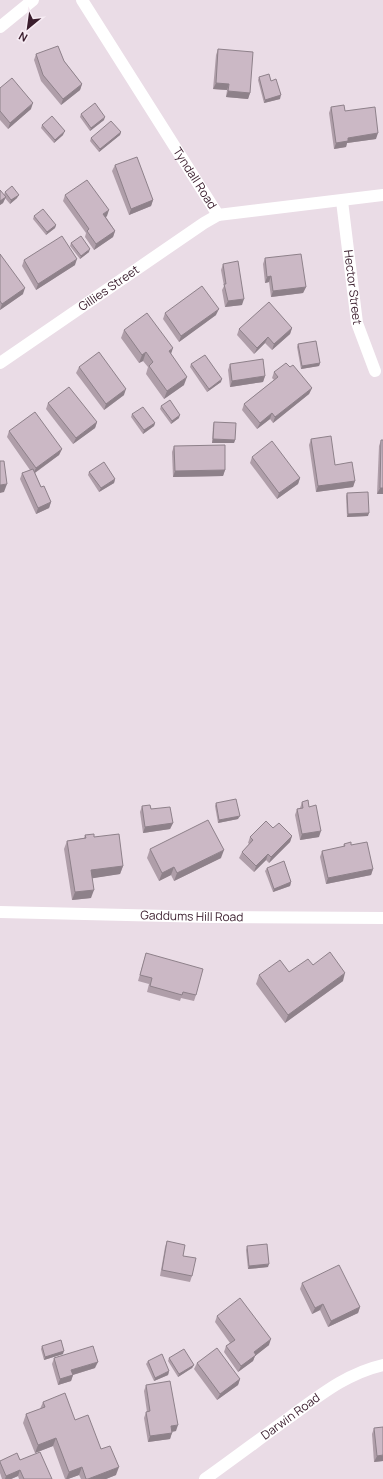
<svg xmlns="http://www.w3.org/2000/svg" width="383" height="1479" font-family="Manrope,sans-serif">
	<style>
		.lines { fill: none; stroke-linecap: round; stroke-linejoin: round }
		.minor { stroke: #fff; stroke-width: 12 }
		.wall { fill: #af9ea9 }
		.shaded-wall { fill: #8e818a }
		.building { fill: #cbb8c5; stroke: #8e818a }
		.labels { text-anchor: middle; stroke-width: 3; stroke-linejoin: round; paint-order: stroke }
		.street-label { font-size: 12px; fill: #3a1d2d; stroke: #f7ecf4 }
	</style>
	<rect width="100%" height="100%" fill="#eadce6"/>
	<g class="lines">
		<g class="minor">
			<path id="s1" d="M82,0L218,215L383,195"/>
			<path d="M0,27L33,0"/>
			<path id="s2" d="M342,201L357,323L375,371"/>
			<path id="s3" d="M0,363L204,223L218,215"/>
			<path id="s4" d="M0,912L211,917L383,918"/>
			<path id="s5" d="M205,1479C233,1459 261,1438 290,1417C319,1396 347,1373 383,1365"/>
		</g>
	</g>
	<g class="wall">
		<path d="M218,49L250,93L248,99L226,97L227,90L213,89L216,55Z"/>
		<path d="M36,54L64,61L82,84L80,90L61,105L41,81L34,60Z"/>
		<path d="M259,77L271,81L280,99L264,103L258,80Z"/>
		<path d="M0,88L31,109L8,129L0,120Z"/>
		<path d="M331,107L345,111L376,139L347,143L346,147L334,149L329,113Z"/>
		<path d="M81,114L104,120L90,131L80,117Z"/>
		<path d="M42,125L63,135L54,143L41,128Z"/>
		<path d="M121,132L120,135L99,152L90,141L91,138Z"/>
		<path d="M115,165L153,200L151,206L129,215L112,171Z"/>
		<path d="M0,190L4,195L5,192L17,198L10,204L5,198L3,203L0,205Z"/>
		<path d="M65,195L107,216L106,217L115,231L113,237L94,250L85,237L86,233L63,201Z"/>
		<path d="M34,216L56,225L55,228L46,235L33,219Z"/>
		<path d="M71,243L89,252L80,259L70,246Z"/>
		<path d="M0,254L23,294L0,310Z"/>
		<path d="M265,258L306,287L303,293L271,297L269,282L265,283L263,264Z"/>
		<path d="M24,260L75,265L36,290L22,266Z"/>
		<path d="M223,264L242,305L225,307L222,290L224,286L221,270Z"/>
		<path d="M165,313L216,315L179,342L163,319Z"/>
		<path d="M292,328L290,334L272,350L265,343L254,354L237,335L239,329Z"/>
		<path d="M124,330L171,354L184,385L164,399L146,374L148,367L143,361L139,363L121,338Z"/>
		<path d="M298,344L320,363L319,366L301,369L297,347Z"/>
		<path d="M191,364L221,382L207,392L190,367Z"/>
		<path d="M230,364L265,376L263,382L230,387L228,370Z"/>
		<path d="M79,367L124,395L104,410L76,373Z"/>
		<path d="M290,367L312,388L309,394L273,423L270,419L257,429L242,410L244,404L274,380L272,378L274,372Z"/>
		<path d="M48,403L97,422L95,428L73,444L46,409Z"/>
		<path d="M161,406L179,418L171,424L160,409Z"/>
		<path d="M132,414L155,423L154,426L143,434L131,417Z"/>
		<path d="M214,422L235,440L234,443H212L213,425Z"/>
		<path d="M9,431L62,449L59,455L35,473L41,487L51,502L49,508L36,514L20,479L22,473L30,470L7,437Z"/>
		<path d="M311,439L335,465L355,481L353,487L316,492L309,445Z"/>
		<path d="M381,440H383V494H377L379,446Z"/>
		<path d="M174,446L225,470L223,476L173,477L172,452Z"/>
		<path d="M252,457L300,478L298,484L277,499L250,463Z"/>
		<path d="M89,472L115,479L114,483L99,492L88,475Z"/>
		<path d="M347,493L368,516L347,517L346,496Z"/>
		<path d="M302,802L309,807L319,837L300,840L295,815L297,809L300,808Z"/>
		<path d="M216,803L238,819L218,823L215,806Z"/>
		<path d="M142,806L151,809L173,823L170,829L143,833L140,812Z"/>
		<path d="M273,828L292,836L290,842L269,863L266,860L254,872L239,858L242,852L249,844L248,843L250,837Z"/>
		<path d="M85,835L94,837L123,866L120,874L92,878L91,898L72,900L64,849L67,841L84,838Z"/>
		<path d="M344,844L351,845L373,869L371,875L326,884L320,857L322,851L343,847Z"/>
		<path d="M150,849L221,858L174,881L171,875L159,881L147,858Z"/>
		<path d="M267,868L291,882L290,886L273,892L265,871Z"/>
		<path d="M146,953L196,995L194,1001L181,998L180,1001L147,992L149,984L138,981Z"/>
		<path d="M313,965L343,981L285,1023L256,984L259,975L289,972Z"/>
		<path d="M167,1241L183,1256L192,1276L190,1282L160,1276L165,1247Z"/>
		<path d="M247,1246L268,1267L248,1269L246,1250Z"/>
		<path d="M302,1283L360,1307L358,1313L328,1327L320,1310L312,1314L300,1289Z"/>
		<path d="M217,1316L269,1345L255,1356L253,1361L238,1372L224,1352L226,1346L230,1343L215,1322Z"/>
		<path d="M42,1346L63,1354L44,1360L41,1349Z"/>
		<path d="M54,1358L95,1368L73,1375L71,1381L58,1385L52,1364Z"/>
		<path d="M169,1358L194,1365L192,1368L178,1377L168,1361Z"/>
		<path d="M148,1361L169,1371L168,1375L154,1381L146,1364Z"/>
		<path d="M197,1363L240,1379L238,1385L217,1400L194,1369Z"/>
		<path d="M146,1385L176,1431L172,1432L170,1439L148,1442L144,1418L146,1412H147L144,1391Z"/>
		<path d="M43,1402L75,1420L101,1449L116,1475L106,1479H81L79,1475L68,1479H65L53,1446L35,1453L23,1423L26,1414L40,1409Z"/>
		<path d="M374,1428L383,1461L374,1462L372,1434Z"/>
		<path d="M20,1460L52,1479H19L18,1476L11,1479H2L0,1473V1461Z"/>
	</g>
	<g class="shaded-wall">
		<path d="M216,83L229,84L227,90L213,89Z"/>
		<path d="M82,84L80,90L61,105L63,99Z"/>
		<path d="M228,91L250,93L248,99L226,97Z"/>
		<path d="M281,95L280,99L264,103L265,100Z"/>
		<path d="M33,103L31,109L8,129L10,123Z"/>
		<path d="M105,117L104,120L90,131L91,128Z"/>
		<path d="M65,131L63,135L54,143L55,140Z"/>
		<path d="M121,132L120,135L99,152L100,149Z"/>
		<path d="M378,133L376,139L347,143L346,147L334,149L336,143L348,138Z"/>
		<path d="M19,195L17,198L10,204L11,200Z"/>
		<path d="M6,197L3,203L0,205V201Z"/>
		<path d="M153,200L151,206L129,215L131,209Z"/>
		<path d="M109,210L107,216L101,220L103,214Z"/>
		<path d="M56,225L55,228L46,235L47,232Z"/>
		<path d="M115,231L113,237L94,250L96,244Z"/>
		<path d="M90,249L89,252L80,259L81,256Z"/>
		<path d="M77,259L75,265L36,290L38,284Z"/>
		<path d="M271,276L269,282L265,283L267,277Z"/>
		<path d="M306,287L303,293L271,297L273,291Z"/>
		<path d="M25,288L23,294L0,310L2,304Z"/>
		<path d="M244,299L242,305L225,307L228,301Z"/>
		<path d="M219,309L216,315L179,342L181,336Z"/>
		<path d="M292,328L290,334L272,350L274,344Z"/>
		<path d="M268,337L265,343L254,354L257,348Z"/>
		<path d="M173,348L170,357L169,351Z"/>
		<path d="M146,352L143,361L139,363L142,355Z"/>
		<path d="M320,363L319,366L301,369L302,366Z"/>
		<path d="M265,376L263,382L230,387L232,381Z"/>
		<path d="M187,377L184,385L164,399L167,391Z"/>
		<path d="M222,379L221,382L207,392L209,389Z"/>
		<path d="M312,388L309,394L273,423L275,417Z"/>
		<path d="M126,389L124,395L104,410L106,404Z"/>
		<path d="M272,413L270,419L257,429L260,423Z"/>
		<path d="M180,415L179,418L171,424L172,421Z"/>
		<path d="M97,422L95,428L73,444L76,438Z"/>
		<path d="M155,423L154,426L143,434L144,430Z"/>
		<path d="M213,439L235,440L234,443H212Z"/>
		<path d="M62,449L59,455L33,474L36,468Z"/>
		<path d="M225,470L223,476L173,477L175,471Z"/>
		<path d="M300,478L298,484L277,499L279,493Z"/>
		<path d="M115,479L114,483L99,492L101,488Z"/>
		<path d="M355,481L353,487L316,492L318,486Z"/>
		<path d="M7,484L4,492L0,493V485Z"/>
		<path d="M380,488H383V494H377Z"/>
		<path d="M51,502L49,508L36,514L38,508Z"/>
		<path d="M369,513L368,516L347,517L348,514Z"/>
		<path d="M240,816L238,819L218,823L219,820Z"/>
		<path d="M173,823L170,829L143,833L145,827Z"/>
		<path d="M321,831L319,837L300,840L302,834Z"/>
		<path d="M292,836L290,842L269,863L271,857Z"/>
		<path d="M224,850L221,858L174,881L177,873Z"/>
		<path d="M268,854L266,860L254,872L256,866Z"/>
		<path d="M123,866L120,874L88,879L91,870Z"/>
		<path d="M174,867L171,875L159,881L162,873Z"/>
		<path d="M373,869L371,875L326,884L328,878Z"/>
		<path d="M291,882L290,886L273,892L274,889Z"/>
		<path d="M94,890L91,898L72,900L75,892Z"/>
		<path d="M345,973L343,981L285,1023L288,1015Z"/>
		<path d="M269,1264L268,1267L248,1269L249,1266Z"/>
		<path d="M323,1304L320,1310L312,1314L315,1308Z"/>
		<path d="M360,1307L358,1313L328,1327L331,1321Z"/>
		<path d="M271,1339L269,1345L255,1356L253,1361L238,1372L241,1366L254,1352Z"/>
		<path d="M64,1351L63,1354L44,1360L45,1357Z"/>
		<path d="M98,1362L95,1368L69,1376L71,1370Z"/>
		<path d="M194,1365L192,1368L178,1377L179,1374Z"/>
		<path d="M169,1371L168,1375L154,1381L155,1378Z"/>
		<path d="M73,1375L71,1381L58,1385L60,1379Z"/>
		<path d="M240,1379L238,1385L217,1400L220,1394Z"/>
		<path d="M178,1425L176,1431L169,1432L171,1426Z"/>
		<path d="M172,1433L170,1439L148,1442L150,1436Z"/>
		<path d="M56,1438L53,1446L35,1453L38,1445Z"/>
		<path d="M383,1455V1461L374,1462L377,1456Z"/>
		<path d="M82,1467L79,1475L68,1479H66L69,1472Z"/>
		<path d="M119,1467L116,1475L106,1479H88Z"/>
		<path d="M20,1470L18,1476L11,1479H5L6,1476Z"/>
	</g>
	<g class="building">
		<path d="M58,46L64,61L82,84L63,99L43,75L36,54Z"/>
		<path d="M218,49L253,52L250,93L228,91L229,84L216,83Z"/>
		<path d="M269,74L271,81L276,79L281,95L265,100L259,77Z"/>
		<path d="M12,78L33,103L10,123L0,111V88Z"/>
		<path d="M95,103L105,117L91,128L81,114Z"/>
		<path d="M344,105L345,111L375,107L378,133L348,138V141L336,143L331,107Z"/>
		<path d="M52,116L65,131L55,140L42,125Z"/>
		<path d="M111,121L121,132L100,149L91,138Z"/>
		<path d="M137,157L153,200L131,209L115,165Z"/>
		<path d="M87,180L109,210L103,214L115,231L96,244L87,231L89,229L65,195Z"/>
		<path d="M12,186L19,195L11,200L5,192Z"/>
		<path d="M0,190L6,197L0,201Z"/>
		<path d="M43,209L56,225L47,232L34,216Z"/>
		<path d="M62,236L77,259L38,284L24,260Z"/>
		<path d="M81,236L90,249L81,256L71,243Z"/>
		<path d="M0,254L25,288L2,304L0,301Z"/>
		<path d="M301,254L306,287L273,291L271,276L267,277L265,258Z"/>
		<path d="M238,261L244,299L228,301L224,284H226L223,264Z"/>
		<path d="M202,286L219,309L181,336L165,313Z"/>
		<path d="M269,302L292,328L274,344L268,337L257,348L239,329Z"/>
		<path d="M147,313L173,348L169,351L187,377L167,391L149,366L153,362L146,352L142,355L124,330Z"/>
		<path d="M316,341L320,363L302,366L298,344Z"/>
		<path d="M99,352L126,389L106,404L79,367Z"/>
		<path d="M205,355L222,379L209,389L191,364Z"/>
		<path d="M263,359L265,376L232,381L230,364Z"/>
		<path d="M286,363L290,367L293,365L312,388L275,417L272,413L260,423L244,404L278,377L274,372Z"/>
		<path d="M69,387L97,422L76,438L48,403Z"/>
		<path d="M170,400L180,415L172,421L161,406Z"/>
		<path d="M143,407L155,423L144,430L132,414Z"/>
		<path d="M35,412L62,449L36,468L9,431Z"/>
		<path d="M214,422L236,423L235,440L213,439Z"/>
		<path d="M331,436L335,465L352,462L355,481L318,486L311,439Z"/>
		<path d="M381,440H383V488H380Z"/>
		<path d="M272,441L300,478L279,493L252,457Z"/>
		<path d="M225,445V470L175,471L174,446Z"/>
		<path d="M0,461H4L7,484L0,485Z"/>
		<path d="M104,462L115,479L101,488L89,472Z"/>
		<path d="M33,469L41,487L44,486L51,502L38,508L22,473Z"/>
		<path d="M368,492L369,513L348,514L347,493Z"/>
		<path d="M236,799L240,816L219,820L216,803Z"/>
		<path d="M308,800L309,807L316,805L321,831L302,834L297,809L303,808L302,802Z"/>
		<path d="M150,805L151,809L170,807L173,823L145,827L142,806Z"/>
		<path d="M208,820L224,850L177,873L174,867L162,873L150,849Z"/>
		<path d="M266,821L273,828L279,823L292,836L271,857L268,854L256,866L242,852L253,840L250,837Z"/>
		<path d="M94,834V837L119,834L123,866L91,870L94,890L75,892L67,841L86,838L85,835Z"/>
		<path d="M351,842V845L367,842L373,869L328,878L322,851L345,846L344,844Z"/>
		<path d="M284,861L291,882L274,889L267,868Z"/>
		<path d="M330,952L345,973L288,1015L259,975L280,960L289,972L308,959L313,965Z"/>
		<path d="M146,953L203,969L196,995L183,992L182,995L150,986L152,978L140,975Z"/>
		<path d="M167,1241L185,1245L183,1256L196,1258L192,1276L162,1270Z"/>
		<path d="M267,1244L269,1264L249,1266L247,1246Z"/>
		<path d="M339,1265L360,1307L331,1321L323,1304L315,1308L302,1283Z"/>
		<path d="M240,1298L271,1339L254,1352L256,1355L241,1366L226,1346L235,1340L217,1316Z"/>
		<path d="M61,1340L64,1351L45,1357L42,1346Z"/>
		<path d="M93,1346L98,1362L71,1370L73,1375L60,1379L54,1358Z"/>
		<path d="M217,1348L240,1379L220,1394L197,1363Z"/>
		<path d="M184,1349L194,1365L179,1374L169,1358Z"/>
		<path d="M162,1354L169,1371L155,1378L148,1361Z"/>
		<path d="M170,1381L178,1425L171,1426L172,1433L150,1436L146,1412L150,1411L146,1385Z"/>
		<path d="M65,1393L75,1420L88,1415L101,1449L110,1446L119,1467L88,1479H86L82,1467L69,1472L56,1438L38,1445L26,1414L45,1407L43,1402Z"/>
		<path d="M383,1427V1455L377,1456L374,1428Z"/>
		<path d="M40,1452L52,1479H24L20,1470L6,1476L0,1462V1461L17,1453L20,1460Z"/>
	</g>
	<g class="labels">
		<g class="street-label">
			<text dy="4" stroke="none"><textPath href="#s1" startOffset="211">Tyndall Road</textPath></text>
			<text dy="4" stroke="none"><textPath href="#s2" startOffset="87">Hector Street</textPath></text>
			<text dy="4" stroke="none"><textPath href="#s3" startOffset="132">Gillies Street</textPath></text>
			<text dy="4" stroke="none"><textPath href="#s4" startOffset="192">Gaddums Hill Road</textPath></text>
			<text dy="4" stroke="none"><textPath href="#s5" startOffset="106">Darwin Road</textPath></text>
		</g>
	</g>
	<g transform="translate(28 28) rotate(209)" stroke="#f7ecf4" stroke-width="3" paint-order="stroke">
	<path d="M0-3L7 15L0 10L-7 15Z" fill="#3a1d2d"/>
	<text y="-6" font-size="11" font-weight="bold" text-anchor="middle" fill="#3a1d2d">N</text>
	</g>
</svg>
